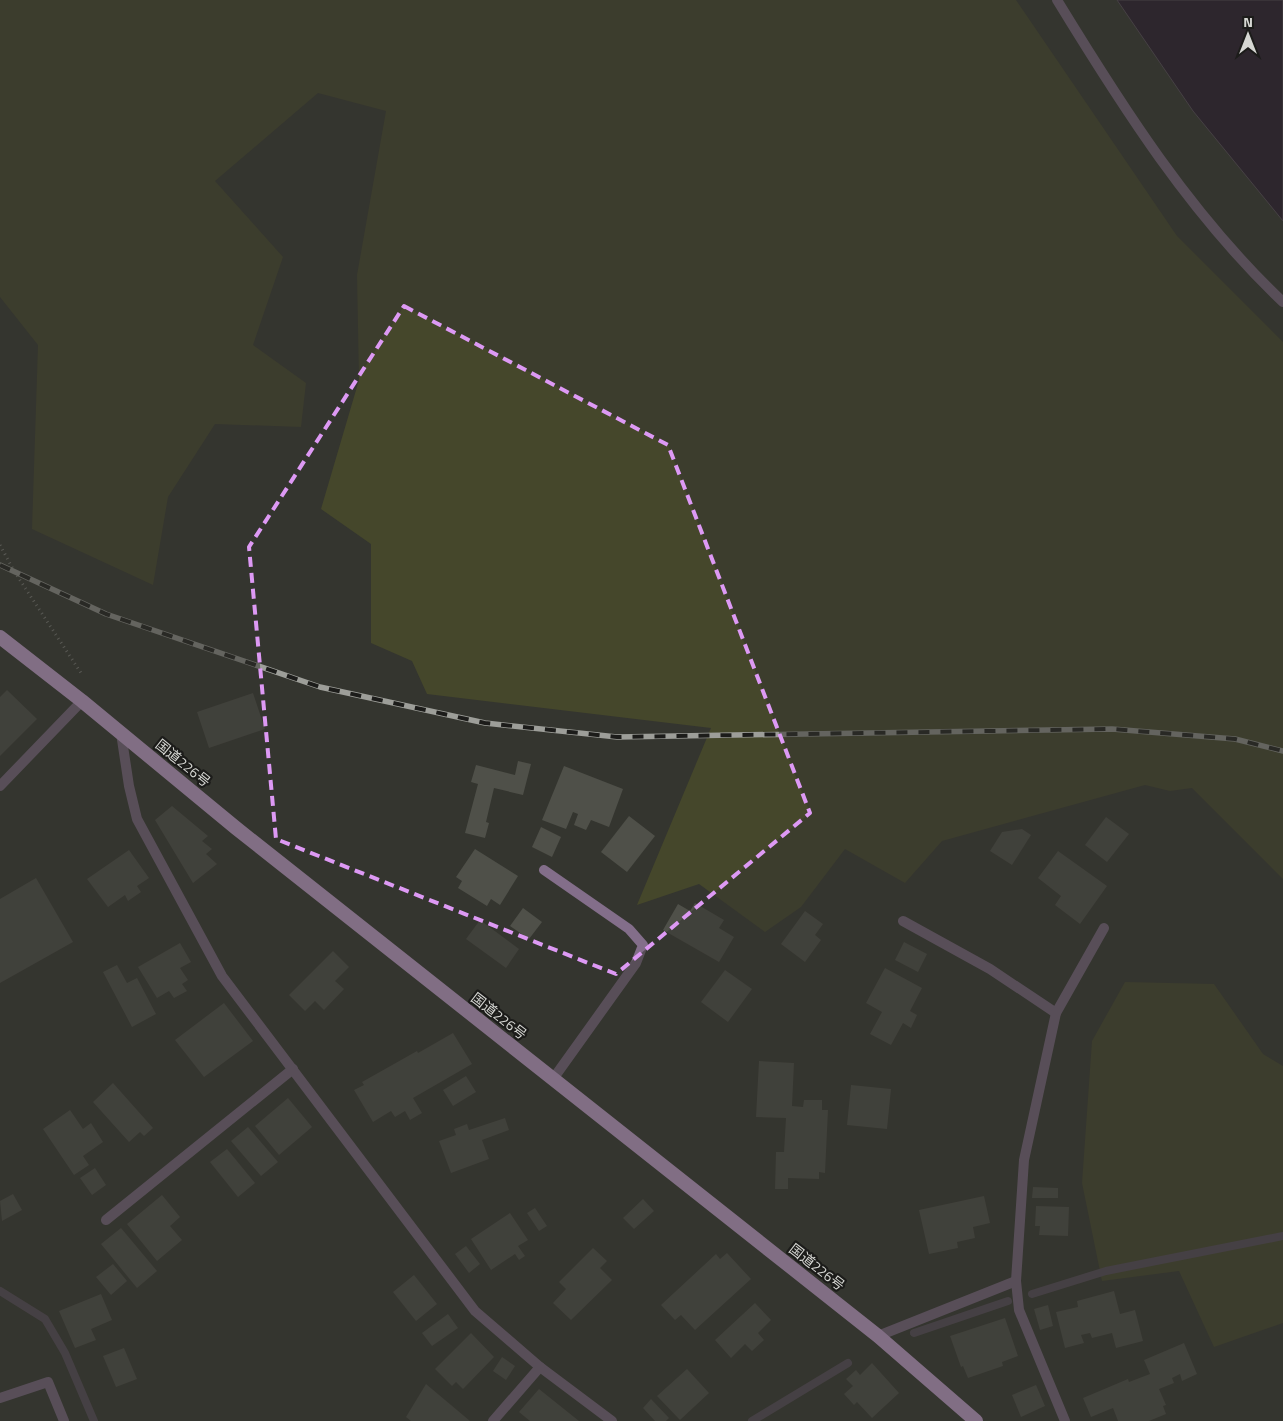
<svg xmlns="http://www.w3.org/2000/svg" width="1283" height="1421" font-family="'Titillium Web','Noto Sans JP',sans-serif">
	<style>
		.green { fill: #45472b }
		.water { fill: #25152b; stroke: #5a4f5d }
		.lines { fill: none; stroke-linecap: round; stroke-linejoin: round }
		.stream { stroke: #5a4f5d; stroke-width: 8 }
		.building { fill: #4f5049 }
		.path { stroke: #848580; stroke-width: 3; stroke-dasharray: 1 4; stroke-linecap: butt }
		.service { stroke: #836e8a; stroke-width: 10 }
		.minor { stroke: #836e8a; stroke-width: 10 }
		.tertiary { stroke: #836e8a; stroke-width: 10 }
		.trunk { stroke: #deb4ec; stroke-width: 14 }
		.rail-casing { stroke: #9d9e99; stroke-width: 5.5 }
		.rail { stroke: #1c1c1a; stroke-width: 4; stroke-dasharray: 11; stroke-linecap: butt }
		.marked { fill: none; stroke: #dd99f4; stroke-width: 4; stroke-dasharray: 10 6; stroke-linejoin: round }
		.labels { text-anchor: middle; stroke-width: 4.5; stroke-linejoin: round; paint-order: stroke }
		.street-label { font-size: 14px; fill: #d6d7d3; stroke: #1c1c1a }
	</style>
	<rect width="100%" height="100%" fill="#34352f"/>
	<g class="green">
		<path d="M0,0H1016L1177,236L1283,342V879L1192,788L1170,791L1145,785L942,841L905,883L845,849L801,907L765,932L699,884L637,905L711,728L427,694L412,661L371,643V544L321,509L359,380L357,275L386,111L318,93L215,181L283,257L253,345L306,383L301,427L215,424L168,497L153,585L32,529L38,345L0,297Z"/>
		<path d="M1125,982L1214,984L1263,1054L1283,1066V1323L1214,1347L1179,1271L1102,1281L1082,1183L1092,1041Z"/>
	</g>
	<path class="water" d="M1117,0H1283V221L1193,111Z"/>
	<g class="lines">
		<g class="stream">
			<path d="M0,1291L45,1319L65,1353L94,1421"/>
			<path d="M1032,1294L1106,1271L1283,1236"/>
			<path d="M914,1333L1008,1301"/>
			<path d="M752,1421L848,1363"/>
		</g>
	</g>
	<g class="building">
		<path d="M7,690L37,719L0,756V697Z"/>
		<path d="M253,693L265,729L209,748L197,712Z"/>
		<path d="M518,761L531,764L523,795L494,788L486,822L489,823L485,838L465,833L478,784L471,782L476,765L515,775Z"/>
		<path d="M564,766L623,789L609,827L591,820L586,830L574,825L578,814L573,812L566,829L542,820Z"/>
		<path d="M172,806L208,836L202,841L212,849L206,854L217,864L193,883L155,820Z"/>
		<path d="M629,816L655,836L627,872L601,852Z"/>
		<path d="M1106,817L1129,834L1107,862L1085,845Z"/>
		<path d="M541,827L561,837L552,857L532,847Z"/>
		<path d="M1022,829L1031,835L1012,865L990,851L1002,832Z"/>
		<path d="M475,849L518,876L500,905L491,899L487,906L458,888L462,881L456,877Z"/>
		<path d="M129,850L149,878L137,886L141,892L128,901L125,895L108,907L87,879Z"/>
		<path d="M1058,851L1107,886L1080,924L1055,905L1061,896L1038,878Z"/>
		<path d="M36,878L73,942L0,983V899Z"/>
		<path d="M695,903L724,920L719,928L734,937L719,962L663,930L678,904L690,911Z"/>
		<path d="M523,908L542,922L529,939L510,926Z"/>
		<path d="M805,911L823,924L815,935L821,940L805,962L781,944Z"/>
		<path d="M480,920L519,949L506,968L466,939Z"/>
		<path d="M904,942L927,954L918,972L895,960Z"/>
		<path d="M180,943L191,962L180,968L188,980L182,984L187,991L174,998L169,991L157,998L138,967Z"/>
		<path d="M333,951L349,967L335,981L344,989L324,1010L315,1001L305,1011L289,995Z"/>
		<path d="M117,965L127,983L137,978L156,1014L132,1027L103,972Z"/>
		<path d="M885,968L922,988L910,1011L917,1015L911,1028L903,1023L891,1045L870,1034L882,1012L866,1003Z"/>
		<path d="M725,970L752,989L728,1022L701,1002Z"/>
		<path d="M224,1003L253,1041L204,1077L175,1040Z"/>
		<path d="M453,1033L472,1064L413,1098L422,1113L410,1120L405,1111L395,1117L391,1111L373,1122L354,1090L364,1085L362,1082L417,1051L418,1053Z"/>
		<path d="M759,1061L794,1063L792,1106L803,1107L804,1100H822V1110H828L825,1173L819,1172V1179L788,1178V1189H775L776,1152H784L786,1118L756,1117Z"/>
		<path d="M466,1076L476,1092L453,1106L443,1090Z"/>
		<path d="M113,1083L153,1128L144,1136L140,1132L129,1142L93,1102Z"/>
		<path d="M851,1085L891,1089L887,1129L847,1125Z"/>
		<path d="M288,1098L312,1127L279,1155L255,1126Z"/>
		<path d="M70,1110L83,1129L91,1123L103,1142L83,1156L89,1165L74,1175L43,1129Z"/>
		<path d="M505,1118L509,1130L482,1140L489,1159L451,1173L439,1141L456,1135L454,1129L467,1124L469,1130Z"/>
		<path d="M248,1127L278,1162L261,1176L231,1141Z"/>
		<path d="M227,1149L255,1183L238,1197L210,1162Z"/>
		<path d="M95,1168L106,1185L92,1195L80,1178Z"/>
		<path d="M1033,1187L1058,1188V1198H1032Z"/>
		<path d="M13,1194L22,1210L2,1221L0,1201Z"/>
		<path d="M162,1195L180,1217L170,1226L182,1240L157,1261L127,1224Z"/>
		<path d="M984,1196L990,1223L973,1227L975,1238L957,1242L958,1248L929,1254L919,1210Z"/>
		<path d="M643,1199L654,1211L634,1229L623,1218Z"/>
		<path d="M1036,1206L1069,1207L1068,1236L1039,1235L1040,1226H1035Z"/>
		<path d="M535,1208L547,1226L539,1231L527,1213Z"/>
		<path d="M510,1213L528,1240L518,1246L525,1256L519,1260L515,1254L491,1270L471,1239Z"/>
		<path d="M121,1228L157,1271L137,1288L101,1244Z"/>
		<path d="M466,1246L480,1264L469,1273L455,1254Z"/>
		<path d="M593,1248L607,1261L600,1268L612,1280L571,1320L553,1303L566,1289L559,1282Z"/>
		<path d="M727,1253L751,1279L695,1330L681,1315L675,1320L661,1305L716,1254L720,1259Z"/>
		<path d="M113,1264L127,1281L111,1295L96,1277Z"/>
		<path d="M414,1275L437,1304L416,1321L393,1292Z"/>
		<path d="M1114,1291L1120,1314L1135,1310L1143,1341L1116,1348L1112,1333L1092,1338L1090,1333L1081,1335L1084,1343L1065,1348L1056,1312L1078,1307L1077,1301Z"/>
		<path d="M101,1294L112,1320L91,1329L96,1340L75,1348L59,1311Z"/>
		<path d="M755,1303L771,1320L758,1333L764,1340L752,1351L745,1344L731,1358L715,1340Z"/>
		<path d="M1048,1305L1053,1326L1040,1330L1034,1309Z"/>
		<path d="M448,1314L458,1328L432,1346L422,1333Z"/>
		<path d="M1005,1318L1018,1356L1002,1362L1003,1366L968,1378L963,1366L961,1367L950,1336Z"/>
		<path d="M471,1333L494,1357L463,1389L456,1382L452,1386L435,1369Z"/>
		<path d="M1184,1343L1197,1374L1182,1381L1180,1374L1172,1378L1174,1383L1159,1389L1166,1405L1163,1406L1166,1414L1149,1421H1118L1113,1408L1091,1417L1083,1398L1128,1379L1129,1382L1150,1374L1144,1360Z"/>
		<path d="M124,1348L137,1379L116,1387L103,1356Z"/>
		<path d="M502,1357L515,1366L506,1380L493,1371Z"/>
		<path d="M872,1363L899,1393L872,1418L857,1402L854,1405L844,1394L853,1386L846,1379L856,1370L860,1375Z"/>
		<path d="M687,1369L709,1393L680,1420L657,1396Z"/>
		<path d="M426,1384L470,1421H411L406,1417Z"/>
		<path d="M1036,1385L1045,1406L1021,1417L1012,1395Z"/>
		<path d="M539,1389L579,1421H530L519,1412Z"/>
		<path d="M651,1399L669,1418L666,1421H655L643,1408Z"/>
	</g>
	<g class="lines">
		<path class="path" d="M0,545L14,571L81,673"/>
		<path class="service" d="M0,1398L48,1382L64,1421"/>
		<g class="minor">
			<path d="M121,733L129,786L137,819L222,976L475,1311L540,1367L612,1421"/>
			<path d="M0,786L82,701"/>
			<path d="M544,870L629,929L643,945L636,963L553,1079"/>
			<path d="M903,921L990,969L1056,1013"/>
			<path d="M106,1220L293,1069"/>
			<path d="M878,1336L1016,1281"/>
			<path d="M493,1421L540,1367"/>
			<path d="M1065,1421L1019,1310L1016,1281L1024,1160L1056,1013L1104,928"/>
		</g>
		<path class="tertiary" d="M1057,0C1123,108 1191,215 1283,302"/>
		<path class="trunk" d="M0,637L82,701L236,828L878,1336L976,1421"/>
		<defs>
			<path id="rail" d="M0,565L106,614L320,687L485,723L617,737L1112,729L1235,739L1283,751"/>
		</defs>
		<use href="#rail" class="rail-casing"/>
		<use href="#rail" class="rail"/>
	</g>
	<path d="M0 0H1283V1421H0ZM404,306L668,445L810,813L616,974L276,839L249,547Z" fill="#34352f" fill-opacity=".55" fill-rule="evenodd"/>
	<path class="marked" d="M404,306L668,445L810,813L616,974L276,839L249,547Z"/>
	<g class="labels">
		<g class="street-label">
			<text transform="translate(183 763) rotate(39)" y="5">国道226号</text>
			<text transform="translate(499 1016) rotate(38)" y="5">国道226号</text>
			<text transform="translate(817 1267) rotate(38)" y="5">国道226号</text>
		</g>
	</g>
	<g transform="translate(1248 35)" stroke="#1c1c1a" stroke-width="4" paint-order="stroke">
	<path d="M0-4L9 19L0 12L-9 19Z" fill="#d6d7d3"/>
	<text y="-8" font-size="14" font-weight="bold" text-anchor="middle" fill="#d6d7d3">N</text>
	</g>
</svg>
